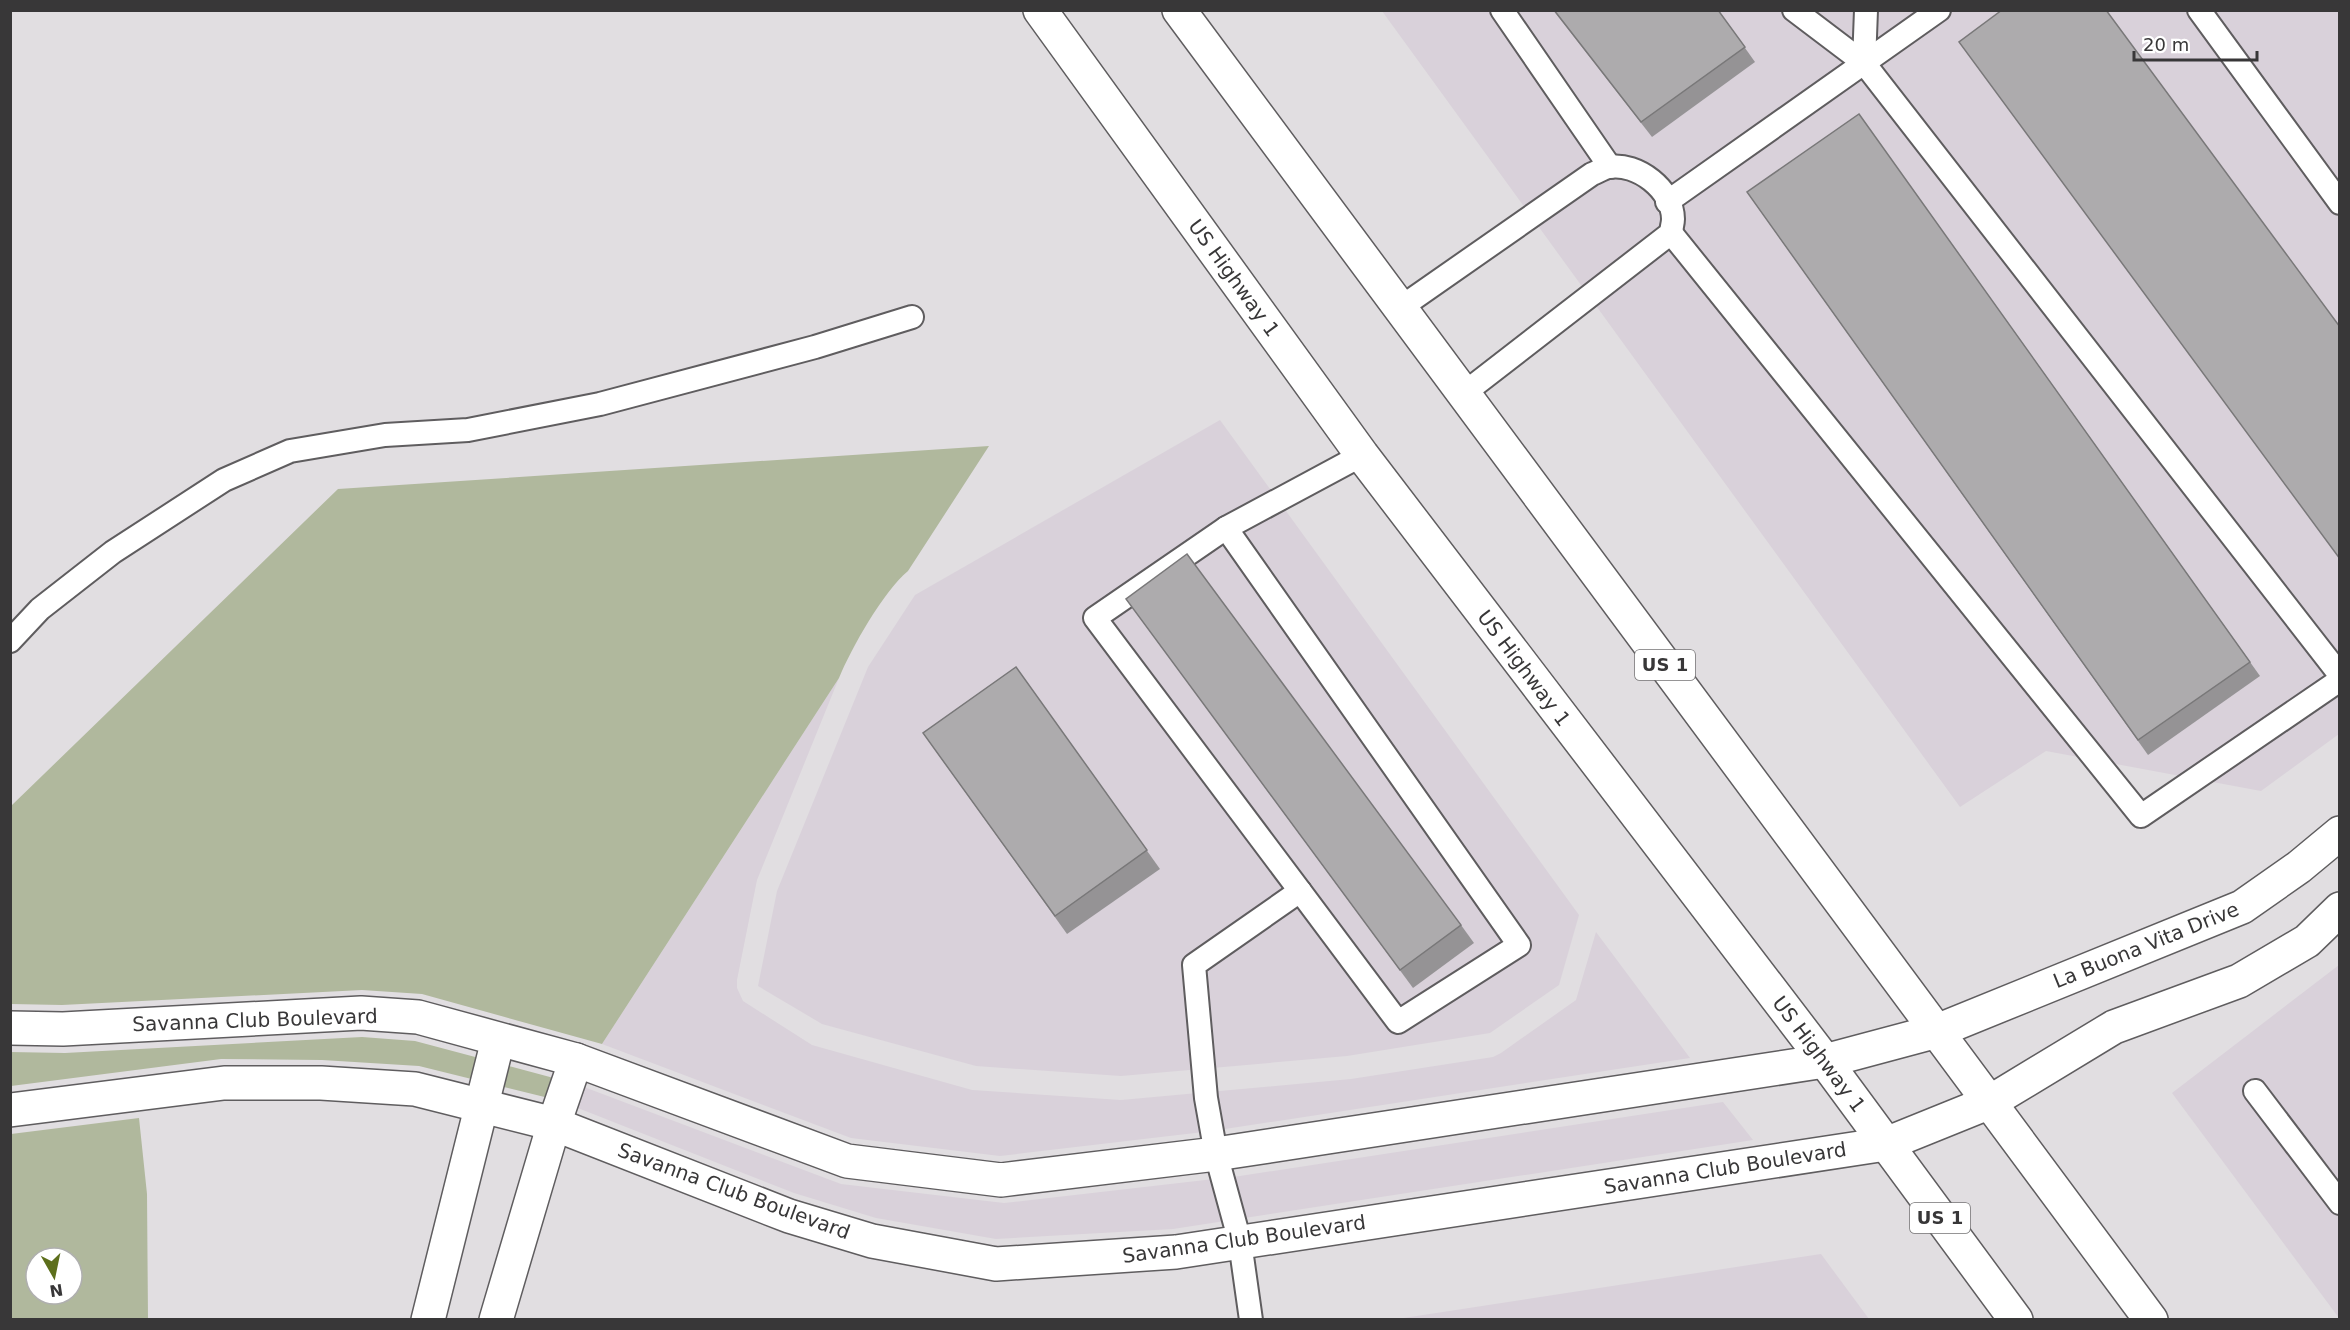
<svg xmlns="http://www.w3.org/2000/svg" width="2350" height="1330" font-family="'DejaVu Sans',sans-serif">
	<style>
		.built { fill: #d9d1da }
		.green { fill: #b0b89d; fill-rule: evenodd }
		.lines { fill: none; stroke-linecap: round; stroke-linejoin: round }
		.lane-casing { stroke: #5f5d5f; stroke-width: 26 }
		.street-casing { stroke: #5f5d5f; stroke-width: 36 }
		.secondary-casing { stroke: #5f5d5f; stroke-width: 36 }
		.primary-casing { stroke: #5f5d5f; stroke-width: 36 }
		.lane { stroke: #fff; stroke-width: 22 }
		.street { stroke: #fff; stroke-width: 33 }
		.secondary { stroke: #fff; stroke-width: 33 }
		.primary { stroke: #fff; stroke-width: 33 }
		.wall { fill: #959395 }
		.building { fill: #adabad; stroke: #797879; stroke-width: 1.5 }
		.labels { text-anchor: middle; stroke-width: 5; stroke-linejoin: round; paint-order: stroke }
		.shield { fill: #fff; stroke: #747374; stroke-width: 1.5 }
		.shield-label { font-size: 18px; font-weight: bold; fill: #383738 }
		.street-label { font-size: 20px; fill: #383738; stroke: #fff }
	</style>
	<rect width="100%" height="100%" fill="#e1dee1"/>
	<g class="built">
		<path d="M1382,11H2339V734L2261,791L2046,751L1960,807Z"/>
		<path d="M1220,420L1579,915L1559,985L1490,1033L1347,1056L1121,1076L976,1066L822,1024L758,986L777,891L868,667L915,595Z"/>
		<path d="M839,678L757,880L737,980V988L743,1001L812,1045L972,1090L1121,1100L1351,1079L1493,1057L1501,1053L1576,1000L1596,932L1690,1058L1212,1131L1000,1156L851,1138L602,1044Z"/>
		<path d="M2339,965V1318L2172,1093Z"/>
		<path d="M576,1084L841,1184L1004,1203L1240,1176L1723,1102L1753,1140L1173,1229L996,1239L876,1218L794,1193L560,1101L541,1097L565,1102Z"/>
		<path d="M1821,1254L1869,1319H1397Z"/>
	</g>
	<g class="green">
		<path d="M989,446L908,571C883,592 852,647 839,678L602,1044L422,994L362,990L62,1005L11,1004V806L338,489Z"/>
		<path d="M362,1037L415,1041L576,1084L565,1102L419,1066L322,1060L221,1059L11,1086L10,1052L65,1053Z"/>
		<path d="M139,1118L147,1194L148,1319H11V1134ZM36,1258H72V1294H36Z"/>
	</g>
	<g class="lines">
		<defs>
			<g id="lane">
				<path d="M1502,10L1610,167"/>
				<path d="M1794,10L1864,63L2340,675"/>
				<path d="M2199,10L2340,203"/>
				<path d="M1864,63L1866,10"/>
				<path d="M1667,202L1939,10"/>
				<path d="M1671,233L2141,816L2340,680"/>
				<path d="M1400,308L1592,174C1597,172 1604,168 1609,167C1637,162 1673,190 1673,219C1673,224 1671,229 1671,233L1463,394"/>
				<path d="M1226,528L1095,618L1300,891"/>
				<path d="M10,641L40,609L113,552L224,480L290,451L385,435L468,430L600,404L815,347L912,317"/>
				<path d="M2255,1091L2340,1203"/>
				<path d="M1251,1320L1240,1242L1216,1154L1206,1098L1194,965L1300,891L1398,1022L1519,945L1226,528L1362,455"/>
			</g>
			<g id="street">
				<path d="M1937,1031L2242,907L2299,867L2340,833"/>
				<path d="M1990,1102L2114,1027L2239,981L2307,941L2340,909"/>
				<path d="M428,1320L498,1040"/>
				<path d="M496,1320L554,1124L576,1060"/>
			</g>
			<g id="secondary">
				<path d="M10,1028L63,1029L361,1013L418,1017L576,1060L847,1161L1001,1180L1216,1154L1825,1061L1937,1031"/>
				<path d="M10,1110L224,1083H321L415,1089L554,1124L789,1216L872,1241L996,1264L1176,1252L1886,1144L1990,1102"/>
			</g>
			<g id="primary">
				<path d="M1040,10L1362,455L1825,1061L2016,1320"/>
				<path d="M1179,10L2151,1320"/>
			</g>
		</defs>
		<use href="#lane" class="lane-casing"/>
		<use href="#street" class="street-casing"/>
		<use href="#secondary" class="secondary-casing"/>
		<use href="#primary" class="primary-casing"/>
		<use href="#lane" class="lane"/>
		<use href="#street" class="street"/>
		<use href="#secondary" class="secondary"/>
		<use href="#primary" class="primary"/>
	</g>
	<g class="wall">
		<path d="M1553,10H1718L1755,62L1652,137Z"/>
		<path d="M1859,114L2260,676L2148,755L1747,192Z"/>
		<path d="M1126,599L1461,925L1474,943L1413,988Z"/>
		<path d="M1016,667L1160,869L1067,934L923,733Z"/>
	</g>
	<g class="building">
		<path d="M1554,10H1718L1745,47L1641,122Z"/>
		<path d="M2002,10H2106L2340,327V559L1959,42Z"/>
		<path d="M1859,114L2250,662L2138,740L1747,192Z"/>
		<path d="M1187,554L1461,925L1400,970L1126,599Z"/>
		<path d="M1016,667L1147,850L1055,916L923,733Z"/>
	</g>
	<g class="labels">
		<g class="shield">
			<rect x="1635" y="650" width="60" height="30" rx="4.5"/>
			<rect x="1910" y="1203" width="60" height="30" rx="4.5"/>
		</g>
		<g class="shield-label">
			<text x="1665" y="671">US 1</text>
			<text x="1940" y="1224">US 1</text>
		</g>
		<g class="street-label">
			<text transform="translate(1234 278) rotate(54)" y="7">US Highway 1</text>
			<text transform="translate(1524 668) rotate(53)" y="7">US Highway 1</text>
			<text transform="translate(2146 945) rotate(-22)" y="7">La Buona Vita Drive</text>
			<text transform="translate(255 1020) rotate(-2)" y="7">Savanna Club Boulevard</text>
			<text transform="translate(1819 1054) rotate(53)" y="7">US Highway 1</text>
			<text transform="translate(1725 1168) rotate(-9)" y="7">Savanna Club Boulevard</text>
			<text transform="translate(734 1191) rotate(20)" y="7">Savanna Club Boulevard</text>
			<text transform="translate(1244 1239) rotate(-8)" y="7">Savanna Club Boulevard</text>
		</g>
	</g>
	<rect width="2350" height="1330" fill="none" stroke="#383738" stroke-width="24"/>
	<g transform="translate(54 1276) rotate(171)"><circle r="28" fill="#ffffff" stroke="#afafaf" stroke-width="1.5"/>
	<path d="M0-4.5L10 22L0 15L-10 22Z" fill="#5d6f1c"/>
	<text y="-9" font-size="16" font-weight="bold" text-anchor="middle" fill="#383738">N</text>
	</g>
	<path d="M2134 51v9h123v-9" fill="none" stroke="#383738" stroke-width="3"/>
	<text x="2143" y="51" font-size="18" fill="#383738" stroke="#ffffff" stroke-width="4.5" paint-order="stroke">20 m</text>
</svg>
